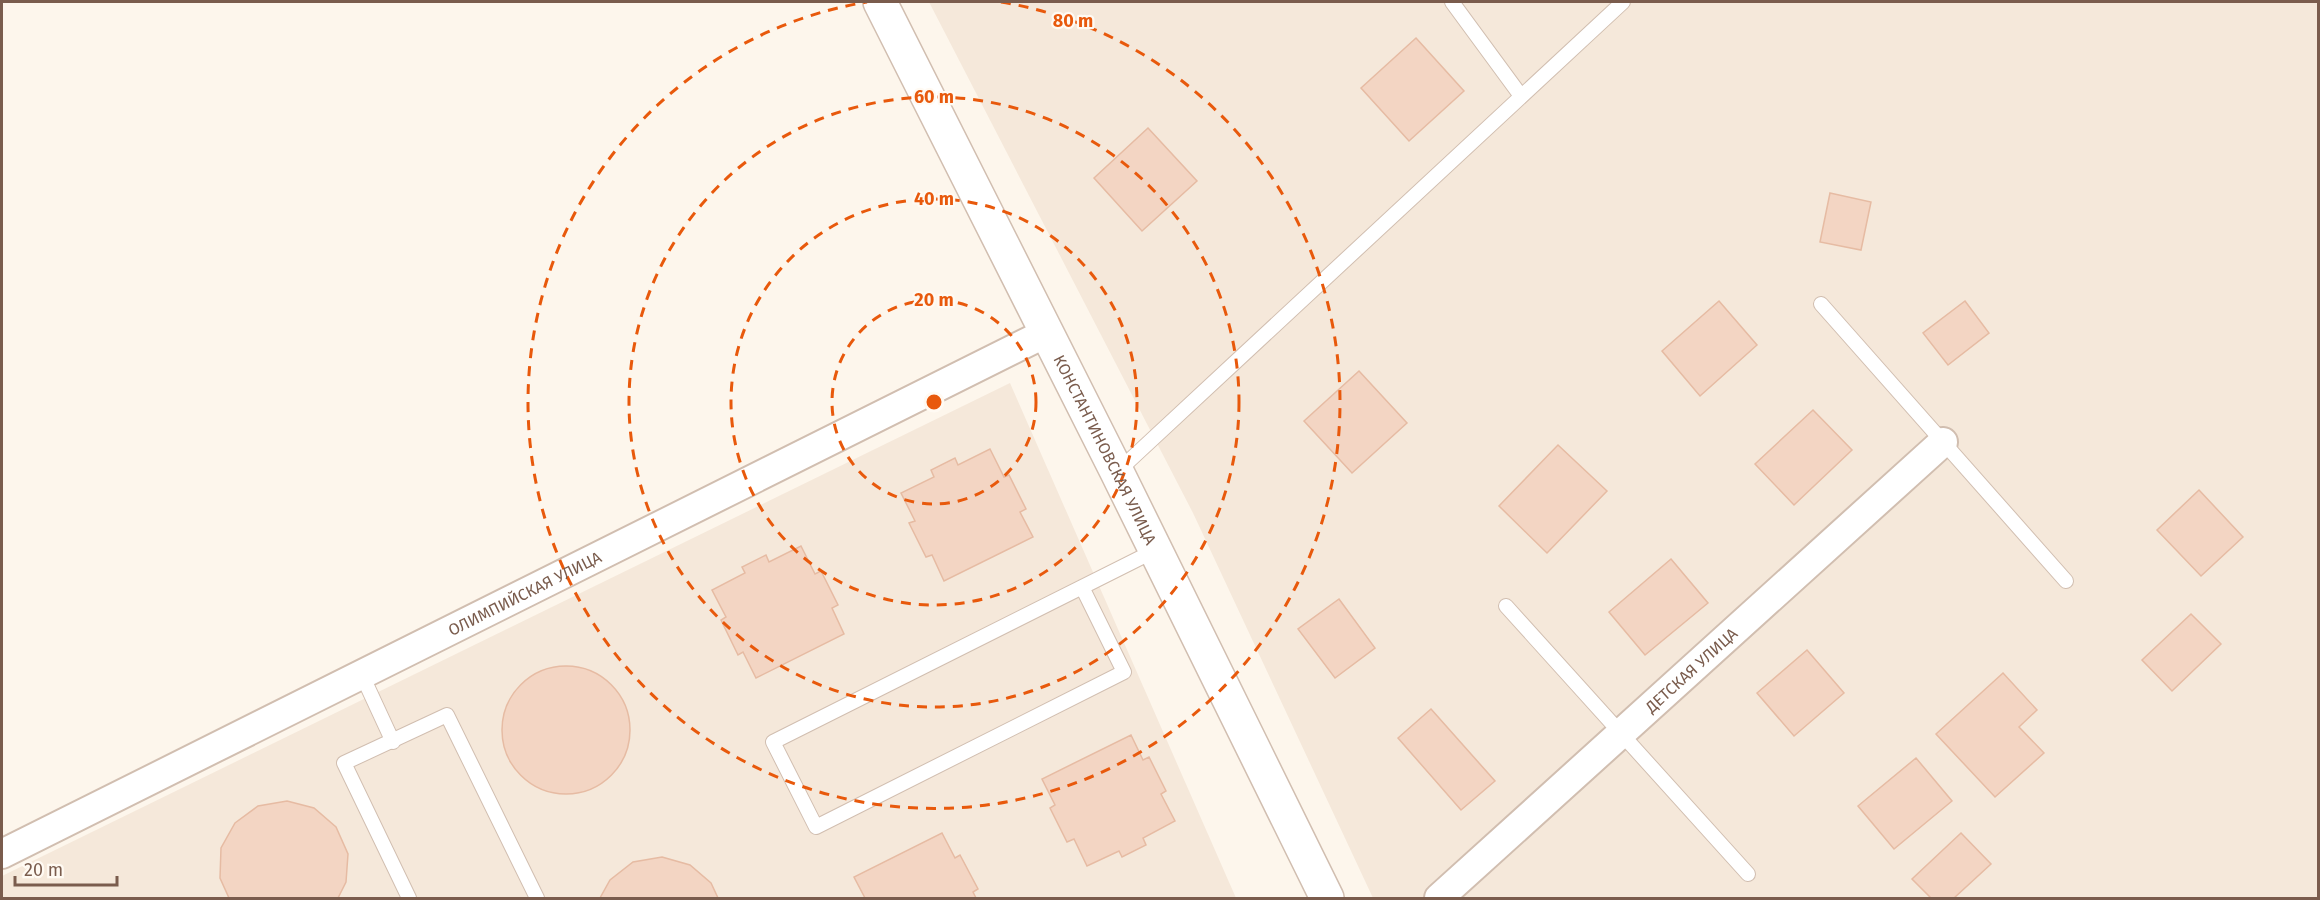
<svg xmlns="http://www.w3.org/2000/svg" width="2320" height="900" font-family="'Fira Sans',sans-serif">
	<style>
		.residential { fill: #f5e8da }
		.building { fill: #f3d5c3; stroke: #e6bba3; stroke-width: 1.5 }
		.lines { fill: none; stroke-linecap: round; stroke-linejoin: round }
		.service-casing { stroke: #d1beb0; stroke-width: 16 }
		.minor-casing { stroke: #d1beb0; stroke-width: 32 }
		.tertiary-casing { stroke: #d1beb0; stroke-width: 36 }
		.service { stroke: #fff; stroke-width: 14 }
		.minor { stroke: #fff; stroke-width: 28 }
		.tertiary { stroke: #fff; stroke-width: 33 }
		.ring { fill: none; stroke: #e8590c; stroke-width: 3; stroke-dasharray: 10 8 }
		.labels { text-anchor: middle; stroke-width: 4.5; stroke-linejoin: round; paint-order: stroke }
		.street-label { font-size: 16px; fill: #7a5c4d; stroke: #fffaf3 }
		.centre { fill: #e8590c; stroke: #fffaf3; stroke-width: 3 }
		.ring-label { font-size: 18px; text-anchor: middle; font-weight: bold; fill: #e8590c; stroke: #fffaf3; stroke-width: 4.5; stroke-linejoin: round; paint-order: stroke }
	</style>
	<rect width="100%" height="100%" fill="#fdf6ec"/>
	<g class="residential">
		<path d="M929,2H2318V898H1373L1193,513Z"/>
		<path d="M1010,383L1236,898H2V876Z"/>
	</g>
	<g class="building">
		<path d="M1416,38L1464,91L1409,141L1361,88Z"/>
		<path d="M1148,128L1197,181L1142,231L1094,178Z"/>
		<path d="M1830,193L1871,202L1861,250L1820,242Z"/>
		<path d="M1719,301L1757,345L1700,396L1662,351Z"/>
		<path d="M1965,301L1989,333L1948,365L1923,333Z"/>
		<path d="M1359,371L1407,423L1352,473L1304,421Z"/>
		<path d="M1813,410L1852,450L1794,505L1755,464Z"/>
		<path d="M1558,445L1607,491L1547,553L1499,506Z"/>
		<path d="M990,449L1004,477L1009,475L1026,509L1020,512L1033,537L944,581L932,555L926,557L909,523L915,521L901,493L934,477L931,470L955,458L958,465Z"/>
		<path d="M2199,490L2243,537L2201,576L2157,530Z"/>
		<path d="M801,546L815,574L821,571L838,605L832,608L844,634L756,678L743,652L738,655L721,620L726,617L712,590L745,573L742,567L766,555L769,562Z"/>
		<path d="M1671,559L1708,603L1645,655L1609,612Z"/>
		<path d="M1339,599L1375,648L1335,678L1298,629Z"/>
		<path d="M2191,614L2221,644L2172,691L2142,660Z"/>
		<path d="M1807,650L1844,693L1794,736L1757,693Z"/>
		<circle cx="566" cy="730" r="64"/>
		<path d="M2003,673L2037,710L2019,727L2044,753L1995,797L1936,734Z"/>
		<path d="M1431,709L1495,781L1461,810L1398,738Z"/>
		<path d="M1131,735L1143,760L1149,757L1166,791L1161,794L1175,821L1143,838L1146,845L1122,857L1119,851L1087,866L1074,839L1067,842L1050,808L1055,805L1042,779Z"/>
		<path d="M1916,758L1952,801L1894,849L1858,806Z"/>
		<path d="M287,801L314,808L336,827L348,854L346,882L338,898H229L220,878L221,848L235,823L258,806Z"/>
		<path d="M942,833L955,858L960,855L978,889L973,892L976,898H865L854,877Z"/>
		<path d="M1961,833L1991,864L1954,898H1931L1912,879Z"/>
		<path d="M662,857L690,865L711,883L718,898H600L610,880L633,862Z"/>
	</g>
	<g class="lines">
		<defs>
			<g id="service">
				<path d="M1452,2L1521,96"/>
				<path d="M1821,304L2066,581"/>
				<path d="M1117,472L1623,2"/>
				<path d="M1082,587L1124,672L816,827L773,742L1154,551"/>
				<path d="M1506,606L1748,874"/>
				<path d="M362,675L393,742"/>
				<path d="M409,898L344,763L447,715L537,898"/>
			</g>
			<g id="minor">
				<path id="s1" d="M2,854L1046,333"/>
				<path id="s2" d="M1439,898L1943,442"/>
			</g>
			<g id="tertiary">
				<path id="s3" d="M880,2L1117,472L1327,898"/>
			</g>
		</defs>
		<use href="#service" class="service-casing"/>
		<use href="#minor" class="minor-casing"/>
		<use href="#tertiary" class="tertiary-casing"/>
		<use href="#service" class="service"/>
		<use href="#minor" class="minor"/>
		<use href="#tertiary" class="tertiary"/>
	</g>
	<g class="ring">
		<circle cx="934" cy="402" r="102"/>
		<circle cx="934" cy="402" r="203"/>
		<circle cx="934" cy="402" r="305"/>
		<path d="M1001 2A406 406 0 1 1 867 2"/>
	</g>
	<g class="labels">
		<g class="street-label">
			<text dy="6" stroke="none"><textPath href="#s3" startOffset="501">КОНСТАНТИНОВСКАЯ УЛИЦА</textPath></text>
			<text dy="6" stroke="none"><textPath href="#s1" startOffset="584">ОЛИМПИЙСКАЯ УЛИЦА</textPath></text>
			<text dy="6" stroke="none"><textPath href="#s2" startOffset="340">ДЕТСКАЯ УЛИЦА</textPath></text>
		</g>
	</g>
	<circle cx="934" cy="402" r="9" class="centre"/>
	<g class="ring-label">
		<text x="1073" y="27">80 m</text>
		<text x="934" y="103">60 m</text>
		<text x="934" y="205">40 m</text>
		<text x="934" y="306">20 m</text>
	</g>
	<rect width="2320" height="900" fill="none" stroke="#7a5c4d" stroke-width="6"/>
	<path d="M15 876v9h102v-9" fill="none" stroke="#7a5c4d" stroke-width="3"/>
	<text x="24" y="876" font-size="18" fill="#7a5c4d" stroke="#fffaf3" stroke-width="4.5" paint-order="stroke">20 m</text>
</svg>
